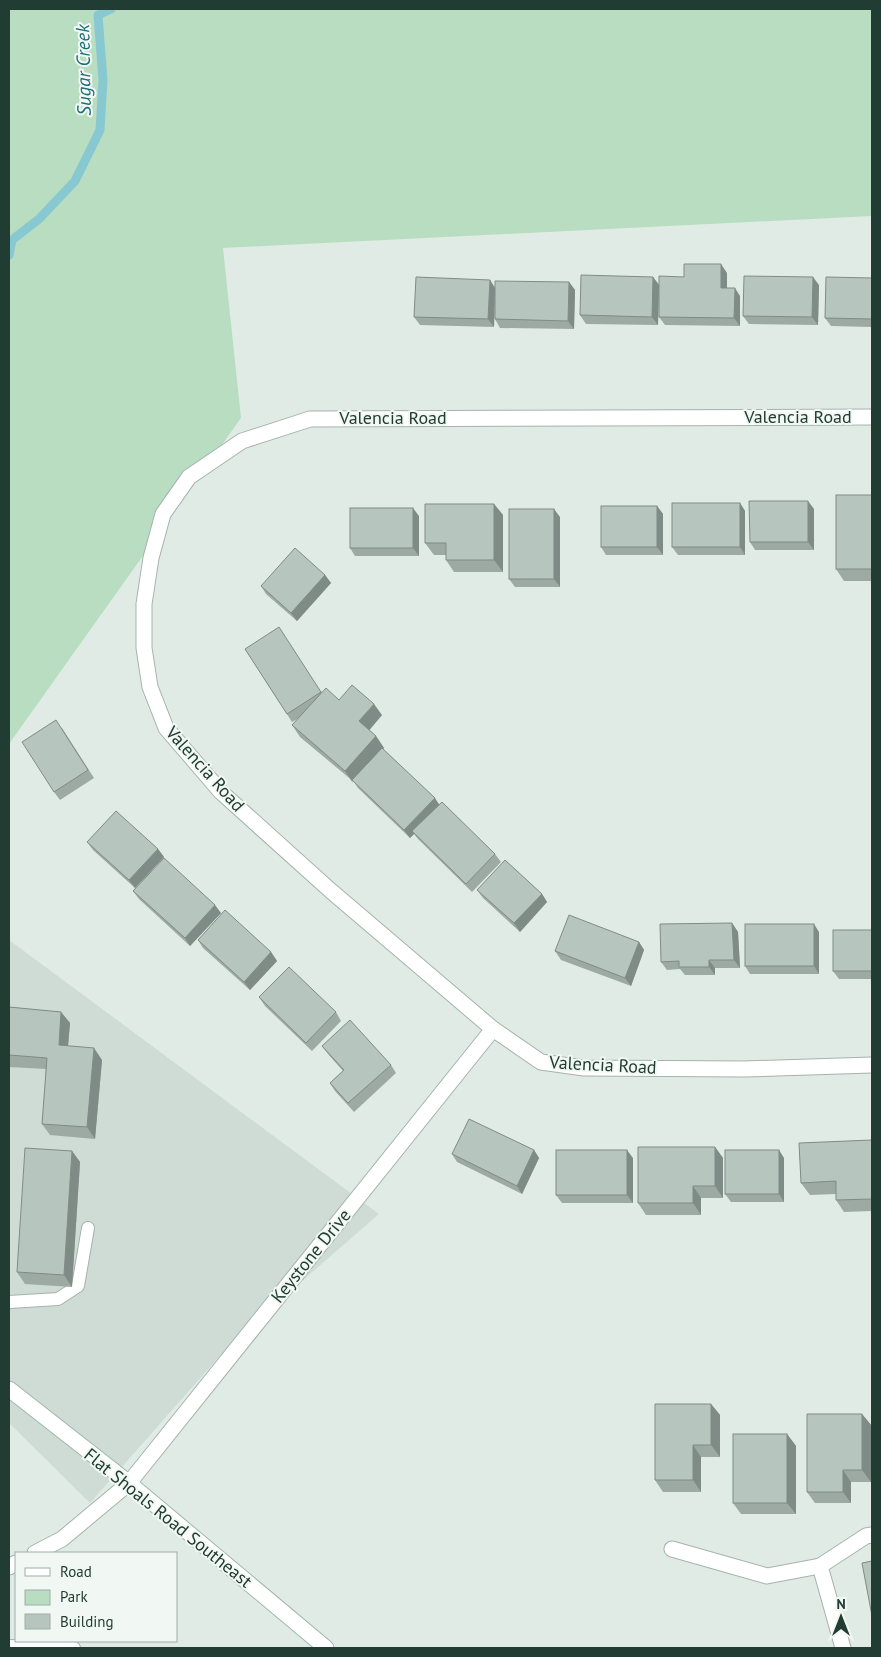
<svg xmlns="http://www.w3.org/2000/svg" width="881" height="1657" font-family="'PT Sans',sans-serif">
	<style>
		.built { fill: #cfdbd5 }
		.green { fill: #b9ddc1 }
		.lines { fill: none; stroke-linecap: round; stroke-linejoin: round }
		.stream { stroke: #88c9d1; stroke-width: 9 }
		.lane-casing { stroke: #a4b3ad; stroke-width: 14 }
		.street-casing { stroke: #a4b3ad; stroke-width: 17 }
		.secondary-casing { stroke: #9fb7ad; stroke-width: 17 }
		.lane { stroke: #fff; stroke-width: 12 }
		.street { stroke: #fff; stroke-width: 15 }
		.secondary { stroke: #fff; stroke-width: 15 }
		.wall { fill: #9daaa4 }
		.shaded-wall { fill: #7f8b86 }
		.building { fill: #b6c6bf; stroke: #7f8b86 }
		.labels { text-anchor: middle; stroke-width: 4; stroke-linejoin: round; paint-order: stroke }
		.street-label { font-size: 18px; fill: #213c33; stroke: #f1f8f4 }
		.water-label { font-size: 19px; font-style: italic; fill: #1b6d77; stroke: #f1f8f4 }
	</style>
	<rect width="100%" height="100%" fill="#e1ebe6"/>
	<path class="built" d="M9,940L379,1214L233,1341L90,1503L9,1423Z"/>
	<path class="green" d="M9,9H872V216L223,248L241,418L9,744Z"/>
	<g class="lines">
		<path class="stream" d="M9,255L12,240L39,219L75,181L100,130L103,80L98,15L111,9"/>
		<defs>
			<g id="lane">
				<path d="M9,1302L58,1299L78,1286L88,1228"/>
				<path d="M9,1646L74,1648"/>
			</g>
			<g id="street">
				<path d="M872,417L310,419L242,441L189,477L163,514L151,558L144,604V648L150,687L166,728L221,792L331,891L493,1029L541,1062L584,1068L744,1069L872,1065"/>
				<path d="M672,1549L767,1576L820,1566L866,1536L872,1535"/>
				<path d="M35,1553L62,1539L129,1483L493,1029"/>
				<path d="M820,1566L843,1648"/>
				<path d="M9,1567L16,1563"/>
			</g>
			<path id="secondary" d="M9,1389L129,1483L326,1648"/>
		</defs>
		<use href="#lane" class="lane-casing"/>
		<use href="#street" class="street-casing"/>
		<use href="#secondary" class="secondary-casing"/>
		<use href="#lane" class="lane"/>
		<use href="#street" class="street"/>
		<use href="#secondary" class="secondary"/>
	</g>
	<g class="wall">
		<path d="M727,273V288L740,296V326L665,325L659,317L684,277Z"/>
		<path d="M653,277L659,285L658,325L586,324L580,315Z"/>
		<path d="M872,278V327L831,326L825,318Z"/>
		<path d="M490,280L495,288L569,282L575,290L574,329L500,328L495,319V296L494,327L420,325L414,317Z"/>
		<path d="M819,285L818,325L749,324L743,316Z"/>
		<path d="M872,495V581H844L836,569Z"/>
		<path d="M740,503L745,511V555H678L672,547Z"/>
		<path d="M494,504L503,515V572H454L446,560V555H434L425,543Z"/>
		<path d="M657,506L663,514V555H606L601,547Z"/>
		<path d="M814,509V550H755L750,542Z"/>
		<path d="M419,516V556H355L350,548Z"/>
		<path d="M560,517V587H515L509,579Z"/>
		<path d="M325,575L331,583L297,621L266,594L261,586Z"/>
		<path d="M245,649L322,692L339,700L382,715L369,730L376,736L384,748L383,749L439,804L495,854L501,862L472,892L418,839L414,834L410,838L358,788L354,782L300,737L292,725L299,718L292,722Z"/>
		<path d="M62,728L94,778L60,800L54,792Z"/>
		<path d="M87,842L158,849L164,857L135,888L93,850Z"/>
		<path d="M477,890L542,894L547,902L520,932L483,898Z"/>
		<path d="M133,891L221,913L190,946L139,899Z"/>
		<path d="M732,923L738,932L740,968H715V975H685L680,969L667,970L661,962Z"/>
		<path d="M872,930V979H839L833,971Z"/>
		<path d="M819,932V974H750L745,966Z"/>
		<path d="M198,940L271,952L277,961L250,990L203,948Z"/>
		<path d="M639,942L644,950L631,986L561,960L555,951Z"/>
		<path d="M259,997L336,1012L341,1021L312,1051L265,1006Z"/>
		<path d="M9,1007L61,1012L70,1023L68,1046L102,1060L95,1139L50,1135L42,1124L46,1069L9,1067Z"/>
		<path d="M322,1046L391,1065L396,1073L354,1112L335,1091L330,1083L343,1071L328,1054Z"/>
		<path d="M872,1140V1211L844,1212L836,1200V1194L810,1195L801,1183Z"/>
		<path d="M715,1147L723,1158V1198H701V1215H646L638,1203Z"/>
		<path d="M534,1150L539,1158L522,1194L457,1162L452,1154Z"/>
		<path d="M72,1151L80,1162L72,1287L25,1284L17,1272Z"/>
		<path d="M633,1158V1203H562L556,1195Z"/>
		<path d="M784,1158V1202H731L725,1194Z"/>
		<path d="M711,1404L720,1415V1457H701V1492H663L655,1480Z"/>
		<path d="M862,1414L871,1425V1482H851V1503H815L807,1492Z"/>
		<path d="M787,1434L796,1446V1514H741L733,1503Z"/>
	</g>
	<g class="shaded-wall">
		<path d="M721,264L727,273V296L721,288Z"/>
		<path d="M653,277L659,285L658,325L652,317Z"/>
		<path d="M813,277L819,285L818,325L812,317Z"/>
		<path d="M490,280L495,288L494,327L488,319Z"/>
		<path d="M569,282L575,290L574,329L568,321Z"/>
		<path d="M735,288L740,296V326L734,318Z"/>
		<path d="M808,501L814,509V550L808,542Z"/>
		<path d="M740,503L745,511V555L740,547Z"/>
		<path d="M494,504L503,515V572L494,560Z"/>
		<path d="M657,506L663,514V555L657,547Z"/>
		<path d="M413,508L419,516V556L413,548Z"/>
		<path d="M554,509L560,517V587L554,579Z"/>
		<path d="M325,575L331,583L297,621L291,613Z"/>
		<path d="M374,704L382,715L367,733L359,721Z"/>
		<path d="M376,736L384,748L354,782L352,780L353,783L345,771Z"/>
		<path d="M435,798L440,806L412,831L414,834L410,838L404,830Z"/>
		<path d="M158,849L164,857L135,888L129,880Z"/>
		<path d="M542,894L547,902L520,932L514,923Z"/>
		<path d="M215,905L221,913L190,946L185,938Z"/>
		<path d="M732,923L738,932L740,968L734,960Z"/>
		<path d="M814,924L819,932V974L814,966Z"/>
		<path d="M639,942L644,950L631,986L625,978Z"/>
		<path d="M271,952L277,961L250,990L244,982Z"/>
		<path d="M709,960L715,968V975L709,967Z"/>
		<path d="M61,1012L70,1023L67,1057L59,1045Z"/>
		<path d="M94,1048L102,1060L95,1139L87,1127Z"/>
		<path d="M715,1147L723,1158V1198L715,1186Z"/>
		<path d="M534,1150L539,1158L522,1194L517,1186Z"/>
		<path d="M627,1150L633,1158V1203L627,1195Z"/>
		<path d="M779,1150L784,1158V1202L779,1194Z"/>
		<path d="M72,1151L80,1162L72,1287L64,1275Z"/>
		<path d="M693,1186L701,1198V1215L693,1203Z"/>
		<path d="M711,1404L720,1415V1457L711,1445Z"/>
		<path d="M862,1414L871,1425V1482L862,1470Z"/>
		<path d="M787,1434L796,1446V1514L787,1503Z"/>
		<path d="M693,1445L701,1457V1492L693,1480Z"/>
		<path d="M843,1470L851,1482V1503L843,1492Z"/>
	</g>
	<g class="building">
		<path d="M684,264H721V288H735L734,318L659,317V276L684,277Z"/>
		<path d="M581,275L653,277L652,317L580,315Z"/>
		<path d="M744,276L813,277L812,317L743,316Z"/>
		<path d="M416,277L490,280L488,319L414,317Z"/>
		<path d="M826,277L872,278V319L825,318Z"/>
		<path d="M495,281L569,282L568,321L495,319Z"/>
		<rect x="836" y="495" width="36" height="74"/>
		<path d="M749,501H808V542H750Z"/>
		<rect x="672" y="503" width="68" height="44"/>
		<path d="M425,504H494V560H446V543H425Z"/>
		<rect x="601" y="506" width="56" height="41"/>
		<rect x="350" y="508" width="63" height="40"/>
		<rect x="509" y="509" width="45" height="70"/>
		<path d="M295,548L325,575L291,613L261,586Z"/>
		<path d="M279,627L321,692L287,714L245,649Z"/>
		<path d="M352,685L374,704L359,721L376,736L345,771L292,725L326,688L339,700Z"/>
		<path d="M56,720L88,770L54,792L22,742Z"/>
		<path d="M382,748L435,798L404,830L352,780Z"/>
		<path d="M442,802L495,854L466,884L412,831Z"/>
		<path d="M116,811L158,849L129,880L87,842Z"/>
		<path d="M164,858L215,905L185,938L133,891Z"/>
		<path d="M505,860L542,894L514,923L477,890Z"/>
		<path d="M225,910L271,952L244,982L198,940Z"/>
		<path d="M569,915L639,942L625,978L555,951Z"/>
		<path d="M732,923L734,960H709V967H679V961L661,962L660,924Z"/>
		<rect x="745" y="924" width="69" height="42"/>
		<rect x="833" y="930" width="39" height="41"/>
		<path d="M289,967L336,1012L306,1043L259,997Z"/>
		<path d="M9,1007L61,1012L59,1045L94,1048L87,1127L42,1124L47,1058L9,1055Z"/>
		<path d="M350,1020L391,1065L348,1103L330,1083L344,1070L322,1046Z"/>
		<path d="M469,1119L534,1150L517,1186L452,1154Z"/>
		<path d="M872,1140V1199L836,1200V1181L801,1183L799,1143Z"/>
		<path d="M638,1147H715V1186H693V1203H638Z"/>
		<path d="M25,1148L72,1151L64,1275L17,1272Z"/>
		<rect x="556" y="1150" width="71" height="45"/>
		<rect x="725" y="1150" width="54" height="44"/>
		<path d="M655,1404H711V1445H693V1480H655Z"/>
		<path d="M807,1414H862V1470H843V1492H807Z"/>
		<rect x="733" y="1434" width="54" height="69"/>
		<path d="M872,1561V1616L862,1563Z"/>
	</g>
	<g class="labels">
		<g class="street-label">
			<text x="798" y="423">Valencia Road</text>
			<text x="393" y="424">Valencia Road</text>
			<text transform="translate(205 769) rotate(48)" y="6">Valencia Road</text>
			<text transform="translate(603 1065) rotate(3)" y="6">Valencia Road</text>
			<text transform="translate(311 1256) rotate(-51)" y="6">Keystone Drive</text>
			<text transform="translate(168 1518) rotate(39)" y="6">Flat Shoals Road Southeast</text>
		</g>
		<g class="water-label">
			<text transform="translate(83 70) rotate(-91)" y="7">Sugar Creek</text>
		</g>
	</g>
	<rect width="881" height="1657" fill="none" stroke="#213c33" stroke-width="20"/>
	<rect x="15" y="1552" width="162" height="90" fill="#f1f8f4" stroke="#9eada7"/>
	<rect x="25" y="1568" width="25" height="8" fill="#ffffff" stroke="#9eada7"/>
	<text x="60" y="1577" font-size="15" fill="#213c33">Road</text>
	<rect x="25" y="1590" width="25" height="15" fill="#b9ddc1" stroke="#9eada7"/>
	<text x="60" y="1602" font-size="15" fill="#213c33">Park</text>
	<rect x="25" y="1614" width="25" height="15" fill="#b6c6bf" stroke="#9eada7"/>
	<text x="60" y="1627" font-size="15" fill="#213c33">Building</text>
	<g transform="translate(841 1617)" stroke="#f1f8f4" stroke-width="4" paint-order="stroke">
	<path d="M0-4L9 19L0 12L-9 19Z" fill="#213c33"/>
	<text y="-8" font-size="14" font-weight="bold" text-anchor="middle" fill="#213c33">N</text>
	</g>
</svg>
